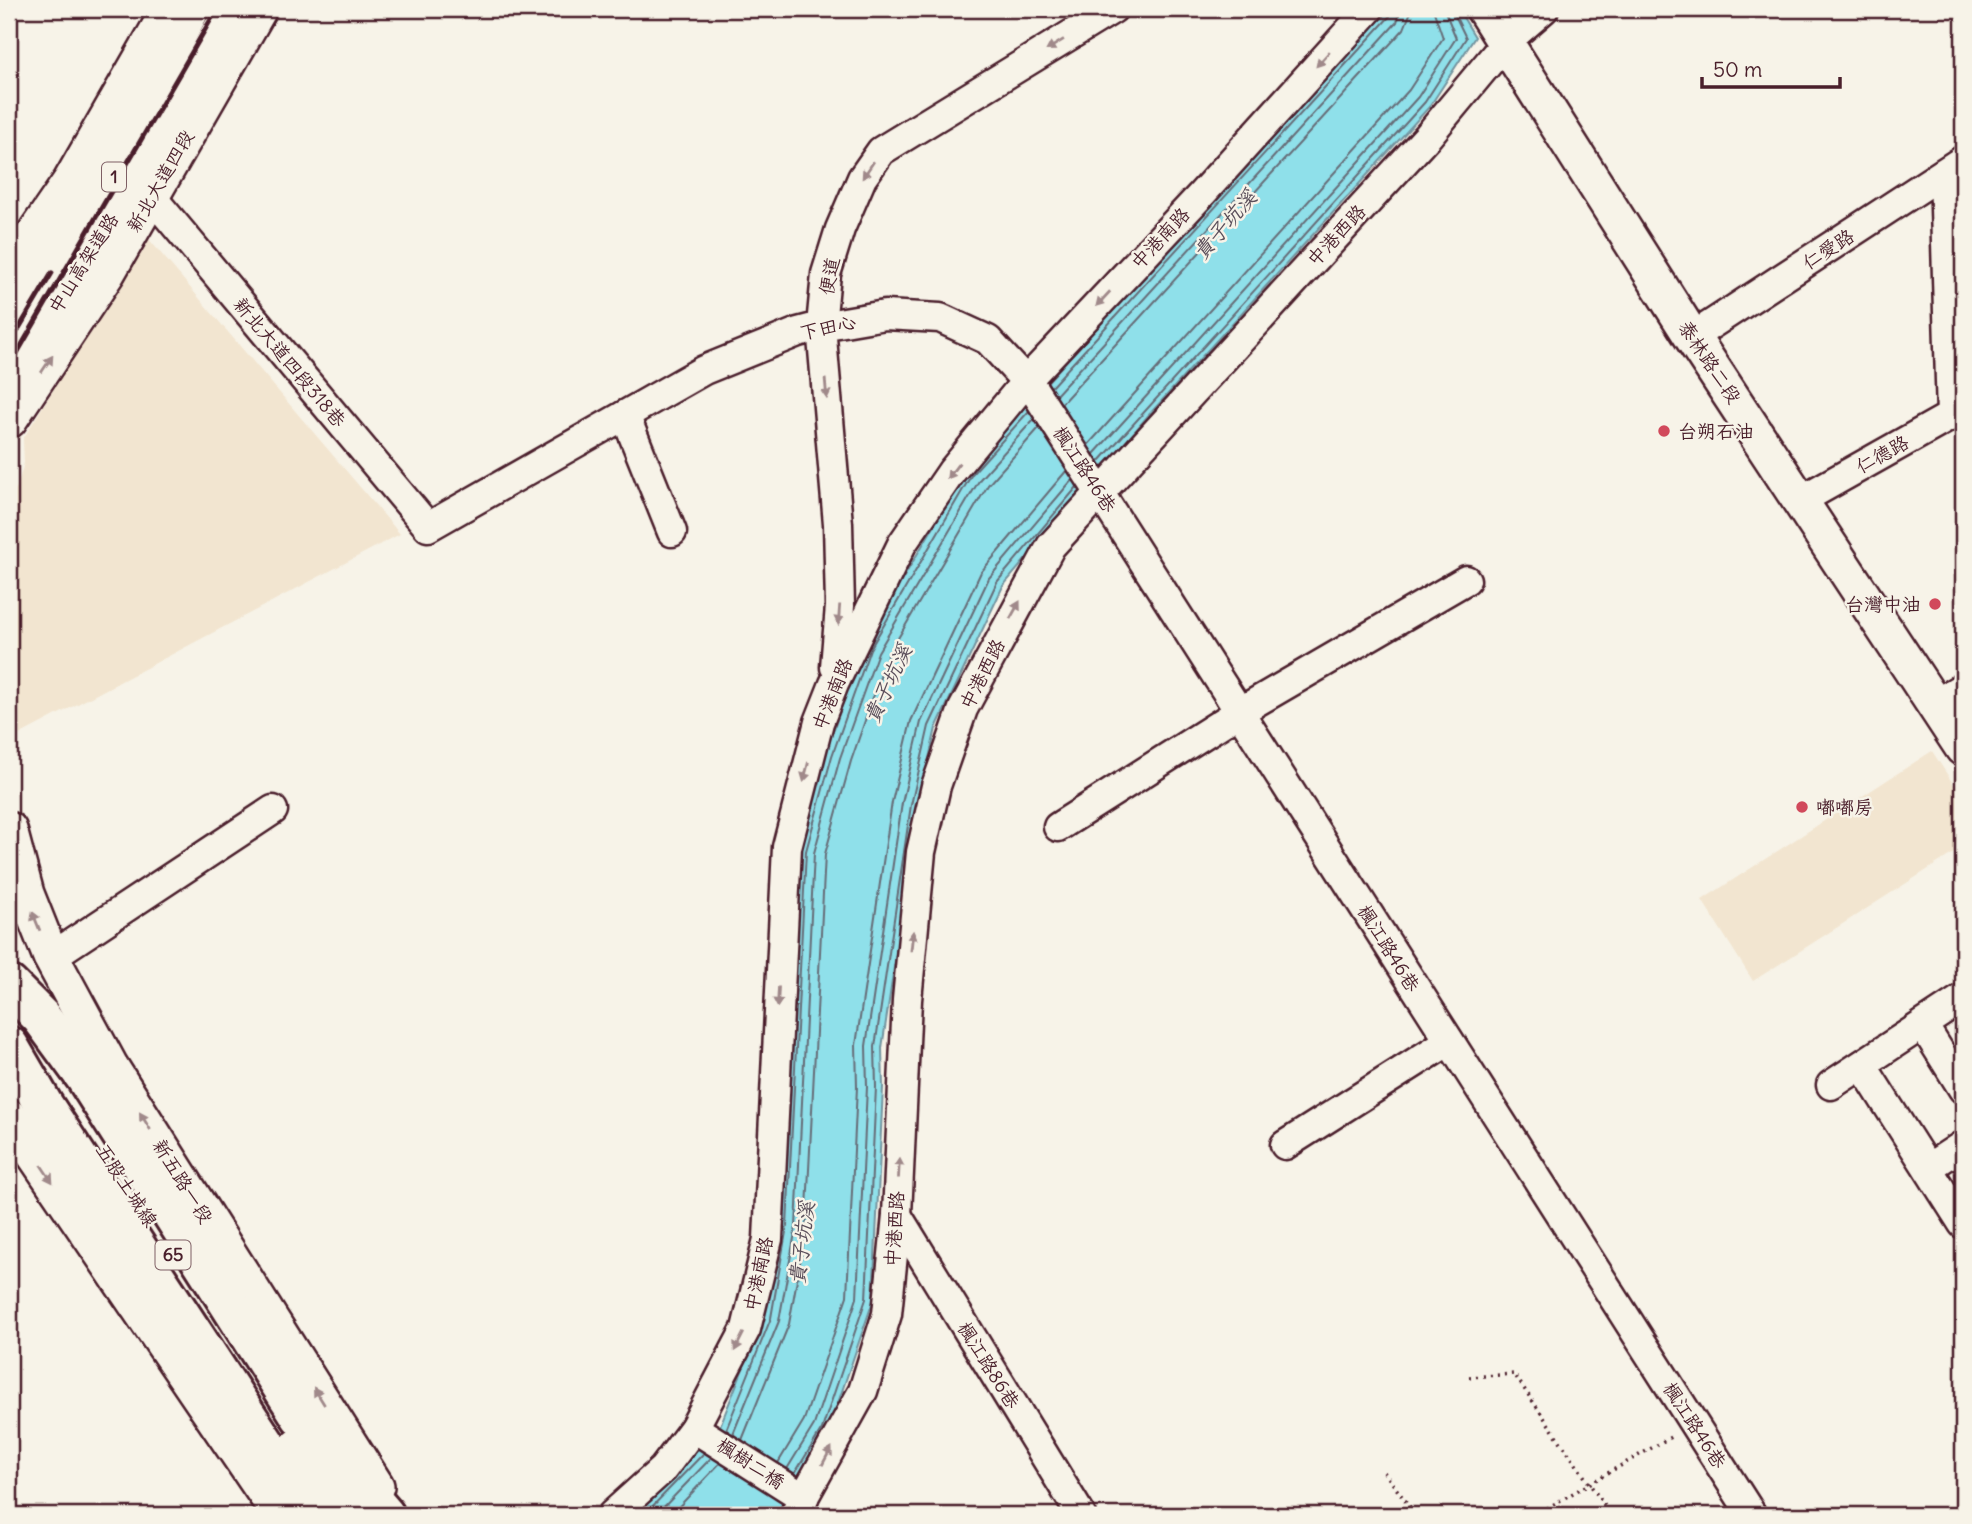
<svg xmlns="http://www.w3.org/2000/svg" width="1972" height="1524" font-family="Delius,'LXGW WenKai TC',sans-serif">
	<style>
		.built { fill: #f2e5d0 }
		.green { fill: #bad78f; stroke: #827b5d; stroke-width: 2 }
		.water { fill: #8fe0ea; stroke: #73939e; stroke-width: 2 }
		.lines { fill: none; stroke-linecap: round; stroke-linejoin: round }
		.shore { stroke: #666c77; stroke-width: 2 }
		.minor-casing { stroke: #4a1f2b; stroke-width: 33 }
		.major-casing { stroke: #4a1f2b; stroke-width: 40 }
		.highway-casing { stroke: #4a1f2b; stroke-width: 44 }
		.path { stroke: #4a1f2b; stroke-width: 3.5; stroke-dasharray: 2 5; stroke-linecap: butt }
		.minor { stroke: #f7f3e8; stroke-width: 28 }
		.major { stroke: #f7f3e8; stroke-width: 35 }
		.highway { stroke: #f7f3e8; stroke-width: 38 }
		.rail { stroke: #4a1f2b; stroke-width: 5 }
		.oneway { fill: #a0898a }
		.poi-dot { fill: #d1495b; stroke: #f7f3e8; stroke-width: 2.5 }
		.labels { text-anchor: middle; stroke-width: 5; stroke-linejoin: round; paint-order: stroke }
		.shield { fill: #f7f3e8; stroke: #7e5f64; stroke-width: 2 }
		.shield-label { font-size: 18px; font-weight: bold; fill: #4a1f2b }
		.street-label { font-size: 19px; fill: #4a1f2b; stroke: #f7f3e8 }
		.poi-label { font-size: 19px; fill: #4a1f2b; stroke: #f7f3e8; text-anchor: start }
		.water-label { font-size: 21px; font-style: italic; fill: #5b4f5b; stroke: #f7f3e8 }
	</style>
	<rect width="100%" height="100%" fill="#f7f3e8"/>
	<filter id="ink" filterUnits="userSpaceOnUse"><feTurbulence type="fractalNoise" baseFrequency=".0143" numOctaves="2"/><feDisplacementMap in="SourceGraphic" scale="14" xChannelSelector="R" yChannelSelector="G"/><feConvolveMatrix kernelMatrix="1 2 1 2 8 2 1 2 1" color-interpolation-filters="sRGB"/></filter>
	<g filter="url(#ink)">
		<g class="built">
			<path d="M147,237L400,534L17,736L9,600V497L17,487L24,463L23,439Z"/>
			<path d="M1932,751L1963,799V847L1753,981L1702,900Z"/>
		</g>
		<path class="green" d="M1963,175V383L1955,180Z"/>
		<path class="water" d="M1388,9H1458L1475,37L1430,106L1147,417L1003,586L936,728L918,806L882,1048L883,1087L873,1301L828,1432L777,1515H634L720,1426L764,1316L780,1224L799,850L825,754L863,646L967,470Z"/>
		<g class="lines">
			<g class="shore">
				<path d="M1051,387L1390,16L1392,9"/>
				<path d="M1056,395L1397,22L1401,9"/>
				<path d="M1061,404L1404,29L1412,9"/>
				<path d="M1088,445L1409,90L1443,38L1433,9"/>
				<path d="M1094,454L1418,97L1456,38L1444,9"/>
				<path d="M1099,462L1425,102L1466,38L1452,9"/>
				<path d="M726,1430L771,1318L787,1226L806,851L832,756L870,649L972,474L1029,411"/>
				<path d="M733,1434L779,1321L796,1227L814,853L840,758L878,652L980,479L1034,419"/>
				<path d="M742,1440L789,1324L806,1229L825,854L851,761L887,657L988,485L1039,428"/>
				<path d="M778,1463L804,1420L847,1296L857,1087L856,1045L892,802L911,721L981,572L1067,470"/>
				<path d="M787,1469L814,1425L857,1298L867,1087L866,1046L902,803L921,722L989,578L1072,480"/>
				<path d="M795,1473L822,1429L866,1299L876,1087L875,1047L911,805L929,726L997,582L1077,487"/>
				<path d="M644,1515L704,1453"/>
				<path d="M656,1515L711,1458"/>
				<path d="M671,1515L720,1463"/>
			</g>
			<defs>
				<g id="minor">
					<path d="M1944,173L1951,416"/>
					<path d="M151,196L428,527L704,370L798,332L821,326L885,315L940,318L988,340L1034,390L1752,1515"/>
					<path d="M1692,337L1963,160"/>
					<path d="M625,415L672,532"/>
					<path d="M1801,500L1963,409"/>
					<path d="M835,667L840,606L838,524L821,326L826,274L840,229L862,178L881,151L1113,9"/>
					<path d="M1935,704L1963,687"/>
					<path d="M1058,827L1239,712L1466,580"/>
					<path d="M51,957L273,810"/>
					<path d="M1923,1025L1963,1089"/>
					<path d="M1862,1065L1963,1224"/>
					<path d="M1831,1085L1963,998"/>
					<path d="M1285,1145L1449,1041"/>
					<path d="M1928,1168L1963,1145"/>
					<path d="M897,1215L1081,1515"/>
					<path d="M694,1428L804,1498"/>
					<path d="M612,1515L663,1469L694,1428L746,1329L768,1239L787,847L819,722L834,684L902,544L952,471L1028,379L1200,196L1369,9"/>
					<path d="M794,1515L863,1391L887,1314L897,1215L907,1000L921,852L936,786L963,709L1051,546L1428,136L1506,42L1544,9"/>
				</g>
				<g id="major">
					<path d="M1484,9L1692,337L1963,748"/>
					<path d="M9,271L71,181L170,9"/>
					<path d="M9,420L107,273L259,9"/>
					<path d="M9,830L26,894L51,957L110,1066L376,1486"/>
					<path d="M9,1117L280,1515"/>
				</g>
				<g id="highway">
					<path d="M9,312C81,219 136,113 190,9"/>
					<path d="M9,367C97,257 163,130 235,9"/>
					<path d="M9,985L41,1017L85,1077L301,1417L385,1515"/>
					<path d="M9,1046L44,1106L312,1515"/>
					<path d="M299,1447L344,1515"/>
				</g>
			</defs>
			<use href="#minor" class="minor-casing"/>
			<use href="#major" class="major-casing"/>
			<use href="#highway" class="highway-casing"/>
			<g class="path">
				<path d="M1469,1377L1514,1374L1611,1515"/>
				<path d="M1384,1472L1416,1515"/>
				<path d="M1535,1515L1674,1435"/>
			</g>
			<use href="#minor" class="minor"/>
			<use href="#major" class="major"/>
			<use href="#highway" class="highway"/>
			<g class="rail">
				<path d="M9,345L52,273"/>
				<path d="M9,367L217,9"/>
			</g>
		</g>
		<defs><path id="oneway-solid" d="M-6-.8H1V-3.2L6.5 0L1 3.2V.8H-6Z" transform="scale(1.75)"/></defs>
		<g class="oneway">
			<use href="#oneway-solid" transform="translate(1055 45) rotate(148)"/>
			<use href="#oneway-solid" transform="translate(1323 59) rotate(132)"/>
			<use href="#oneway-solid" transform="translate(868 170) rotate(124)"/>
			<use href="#oneway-solid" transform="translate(1103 299) rotate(133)"/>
			<use href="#oneway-solid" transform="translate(47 364) rotate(-56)"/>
			<use href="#oneway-solid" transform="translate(826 389) rotate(85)"/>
			<use href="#oneway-solid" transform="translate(953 471) rotate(127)"/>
			<use href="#oneway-solid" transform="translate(1015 610) rotate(-61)"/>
			<use href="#oneway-solid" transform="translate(839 615) rotate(94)"/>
			<use href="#oneway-solid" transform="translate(806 772) rotate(104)"/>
			<use href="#oneway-solid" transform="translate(36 921) rotate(-112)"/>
			<use href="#oneway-solid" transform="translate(912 941) rotate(-84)"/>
			<use href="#oneway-solid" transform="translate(778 997) rotate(93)"/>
			<use href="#oneway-solid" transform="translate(145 1121) rotate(-122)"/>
			<use href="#oneway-solid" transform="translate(899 1168) rotate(-87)"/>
			<use href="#oneway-solid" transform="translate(47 1174) rotate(56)"/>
			<use href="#oneway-solid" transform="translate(739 1342) rotate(117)"/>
			<use href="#oneway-solid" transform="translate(319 1396) rotate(-122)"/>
			<use href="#oneway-solid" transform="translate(827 1456) rotate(-62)"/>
		</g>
	</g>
	<g class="poi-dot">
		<circle cx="1664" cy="431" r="7"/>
		<circle cx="1935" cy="604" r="7"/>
		<circle cx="1802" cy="807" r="7"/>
	</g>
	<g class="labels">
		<g class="shield">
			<rect x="102" y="162.5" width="24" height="29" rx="5"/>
			<rect x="155.5" y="1240.5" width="35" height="29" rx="5"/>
		</g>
		<g class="shield-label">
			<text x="114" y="183">1</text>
			<text x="173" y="1261">65</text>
		</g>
		<g class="street-label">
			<text transform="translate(160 181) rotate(-60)" y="7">新北大道四段</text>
			<text transform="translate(1336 235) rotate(-47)" y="7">中港西路</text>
			<text transform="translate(1160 238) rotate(-47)" y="7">中港南路</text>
			<text transform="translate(1828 249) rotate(-33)" y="7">仁愛路</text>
			<text transform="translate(83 263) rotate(-58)" y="7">中山高架道路</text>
			<text transform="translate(829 276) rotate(-79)" y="7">便道</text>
			<text transform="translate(828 327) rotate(-12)" y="7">下田心</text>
			<text transform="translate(290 362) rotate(50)" y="7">新北大道四段318巷</text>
			<text transform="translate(1710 362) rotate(56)" y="7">泰林路二段</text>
			<text transform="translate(1882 454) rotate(-29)" y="7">仁德路</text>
			<text transform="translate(1085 469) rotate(57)" y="7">楓江路46巷</text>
			<text transform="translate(982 674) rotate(-63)" y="7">中港西路</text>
			<text transform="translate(832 694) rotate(-68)" y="7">中港南路</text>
			<text transform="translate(1389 948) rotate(58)" y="7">楓江路46巷</text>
			<text transform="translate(183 1181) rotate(58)" y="7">新五路一段</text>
			<text transform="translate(127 1185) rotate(57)" y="7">五股土城線</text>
			<text transform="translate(894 1229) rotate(-86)" y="7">中港西路</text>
			<text transform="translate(758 1274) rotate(-78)" y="7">中港南路</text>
			<text transform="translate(989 1365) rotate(58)" y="7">楓江路86巷</text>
			<text transform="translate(1695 1425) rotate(57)" y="7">楓江路46巷</text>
			<text transform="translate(751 1463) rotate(33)" y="7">楓樹二橋</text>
		</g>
		<g class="poi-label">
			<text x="1678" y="438">台朔石油</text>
			<text x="1921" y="611" text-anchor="end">台灣中油</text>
			<text x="1816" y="814">嘟嘟房</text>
		</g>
		<g class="water-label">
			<text transform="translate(1225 225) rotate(-49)" y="7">貴子坑溪</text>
			<text transform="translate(888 684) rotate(-65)" y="7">貴子坑溪</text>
			<text transform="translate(802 1243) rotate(-83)" y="7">貴子坑溪</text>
		</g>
	</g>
	<rect width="1972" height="1524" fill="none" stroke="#f7f3e8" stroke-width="35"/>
	<rect x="18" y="18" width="1937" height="1489" fill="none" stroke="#4a1f2b" stroke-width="2.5" filter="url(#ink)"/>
	<path d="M1702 77v10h138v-10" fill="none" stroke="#4a1f2b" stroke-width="3.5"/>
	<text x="1713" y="77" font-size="21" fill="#4a1f2b" stroke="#f7f3e8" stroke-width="5" paint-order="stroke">50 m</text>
</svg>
